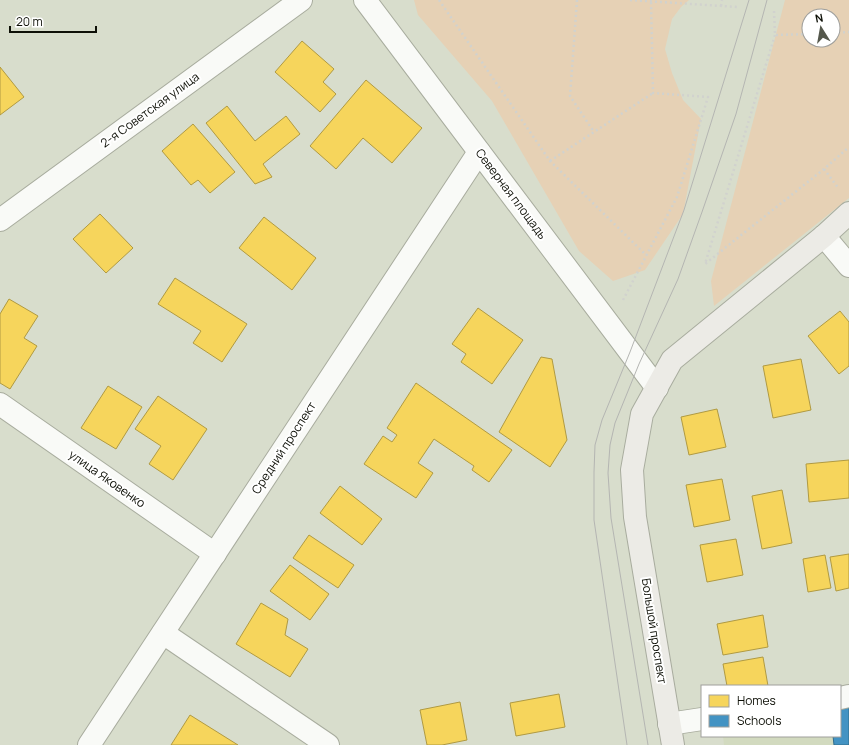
<svg xmlns="http://www.w3.org/2000/svg" width="849" height="745" font-family="Manrope,sans-serif">
	<style>
		.built { fill: #d2dabf }
		.green { fill: #e6d1b5; fill-rule: evenodd }
		.homes { fill: #f6d55c; stroke: #b09a42 }
		.schools { fill: #4393c3; stroke: #336c8b }
		.lines { fill: none; stroke-linecap: round; stroke-linejoin: round }
		.minor-casing { stroke: #a8ac9e; stroke-width: 24 }
		.secondary-casing { stroke: #a8ac9e; stroke-width: 24 }
		.path { stroke: #d1d2ce; stroke-width: 2.5; stroke-dasharray: 2 3; stroke-linecap: butt }
		.minor { stroke: #f9faf7; stroke-width: 22 }
		.secondary { stroke: #ecebe6; stroke-width: 22 }
		.tram { stroke: #b4b5b2; stroke-width: 1 }
		.labels { text-anchor: middle; stroke-width: 4; stroke-linejoin: round; paint-order: stroke }
		.street-label { font-size: 12px; fill: #0e1007; stroke: #fff }
	</style>
	<rect width="100%" height="100%" fill="#d8ddcc"/>
	<path class="built" d="M723,736H840L849,745H724Z"/>
	<g class="green">
		<path d="M414,0H689L681,7L672,19L665,49L672,73L683,100L701,119L683,214L645,270L613,281L579,251L492,101L418,15Z"/>
		<path d="M785,0H849V198L714,306L711,281ZM809,16H833V40H809Z"/>
	</g>
	<g class="homes">
		<path d="M302,41L334,69L323,82L336,94L320,112L275,72Z"/>
		<path d="M0,67L24,97L0,115Z"/>
		<path d="M366,80L422,128L392,163L363,138L336,169L310,146Z"/>
		<path d="M227,106L255,141L286,116L300,134L263,164L272,177L255,184L206,123Z"/>
		<path d="M193,124L235,172L210,193L198,180L191,185L162,151Z"/>
		<path d="M100,214L133,248L106,273L73,239Z"/>
		<path d="M264,217L316,258L292,290L239,248Z"/>
		<path d="M175,278L247,324L222,362L193,343L201,331L158,304Z"/>
		<path d="M9,299L38,316L24,338L37,346L10,389L0,383V314Z"/>
		<path d="M478,308L523,340L492,384L461,362L466,354L452,344Z"/>
		<path d="M840,311L849,322V366L839,374L808,336Z"/>
		<path d="M541,357L552,359L567,440L550,467L499,432Z"/>
		<path d="M801,359L811,410L773,418L763,366Z"/>
		<path d="M416,383L512,450L489,482L472,470L474,466L434,439L418,463L433,473L416,498L364,464L383,436L392,442L397,435L387,428Z"/>
		<path d="M108,386L142,407L116,449L81,428Z"/>
		<path d="M158,396L207,429L173,480L149,464L161,446L135,429Z"/>
		<path d="M717,409L726,447L689,455L681,417Z"/>
		<path d="M849,460V498L809,502L806,464Z"/>
		<path d="M722,479L730,520L694,527L686,485Z"/>
		<path d="M340,486L382,519L362,545L320,513Z"/>
		<path d="M782,490L792,543L762,549L752,496Z"/>
		<path d="M309,535L354,565L338,588L293,558Z"/>
		<path d="M736,539L743,575L707,582L700,545Z"/>
		<path d="M849,554V588L836,591L830,557Z"/>
		<path d="M825,555L831,588L808,592L803,559Z"/>
		<path d="M290,565L329,594L310,620L270,591Z"/>
		<path d="M261,603L288,619L285,635L308,649L290,677L236,644Z"/>
		<path d="M763,615L768,647L723,655L717,624Z"/>
		<path d="M763,657L768,686H727L723,664Z"/>
		<path d="M559,694L565,727L516,736L510,703Z"/>
		<path d="M460,702L467,740L442,745H427L420,710Z"/>
		<path d="M190,715L238,745H171Z"/>
	</g>
	<path class="schools" d="M849,699V745H834L833,736H840V700Z"/>
	<g class="lines">
		<defs>
			<g id="minor">
				<path d="M365,0L657,388"/>
				<path d="M0,220L301,0"/>
				<path d="M824,236L849,266"/>
				<path d="M0,404L215,554"/>
				<path d="M163,633L328,745"/>
				<path d="M840,698L849,696"/>
				<path d="M669,724L702,719"/>
				<path d="M89,745L479,152"/>
			</g>
			<path id="secondary" d="M673,745L635,517L632,470L642,414L672,360L824,236L849,213"/>
		</defs>
		<use href="#minor" class="minor-casing"/>
		<use href="#secondary" class="secondary-casing"/>
		<g class="path">
			<path d="M439,0L550,161L646,255"/>
			<path d="M577,0L570,96L594,132"/>
			<path d="M630,0L737,7"/>
			<path d="M721,6L722,0"/>
			<path d="M774,11L775,35L809,34"/>
			<path d="M833,33L849,32"/>
			<path d="M775,35L705,264L824,169L849,147"/>
			<path d="M550,161L653,93"/>
			<path d="M824,169L839,189"/>
			<path d="M623,300L677,197L708,97L653,93L651,1"/>
		</g>
		<use href="#minor" class="minor"/>
		<use href="#secondary" class="secondary"/>
		<g class="tram">
			<path d="M627,745L594,520V472L595,445L602,420L630,352L684,210L749,0"/>
			<path d="M648,745L611,518L608,473L610,445L615,423L639,364L678,279L702,212L736,114L767,0"/>
		</g>
	</g>
	<g class="labels">
		<g class="street-label">
			<text transform="translate(150 110) rotate(-36)" y="4">2-я Советская улица</text>
			<text transform="translate(511 194) rotate(53)" y="4">Северная площадь</text>
			<text transform="translate(284 448) rotate(-57)" y="4">Средний проспект</text>
			<text transform="translate(107 479) rotate(35)" y="4">улица Яковенко</text>
			<text transform="translate(654 631) rotate(81)" y="4">Большой проспект</text>
		</g>
	</g>
	<rect x="701" y="685" width="140" height="52" fill="#ffffff" stroke="#9f9f9c"/>
	<rect x="709" y="695" width="20" height="12" fill="#f6d55c" stroke="#9f9f9c"/>
	<text x="737" y="705" font-size="12" fill="#0e1007">Homes</text>
	<rect x="709" y="715" width="20" height="12" fill="#4393c3" stroke="#9f9f9c"/>
	<text x="737" y="725" font-size="12" fill="#0e1007">Schools</text>
	<g transform="translate(821 28) rotate(349)"><circle r="19" fill="#ffffff" stroke="#9f9f9c"/>
	<path d="M0-3L7 15L0 10L-7 15Z" fill="#55584c"/>
	<text y="-6" font-size="11" font-weight="bold" text-anchor="middle" fill="#0e1007">N</text>
	</g>
	<path d="M10 26v6h86v-6" fill="none" stroke="#0e1007" stroke-width="2"/>
	<text x="16" y="26" font-size="12" fill="#0e1007" stroke="#ffffff" stroke-width="3" paint-order="stroke">20 m</text>
</svg>
